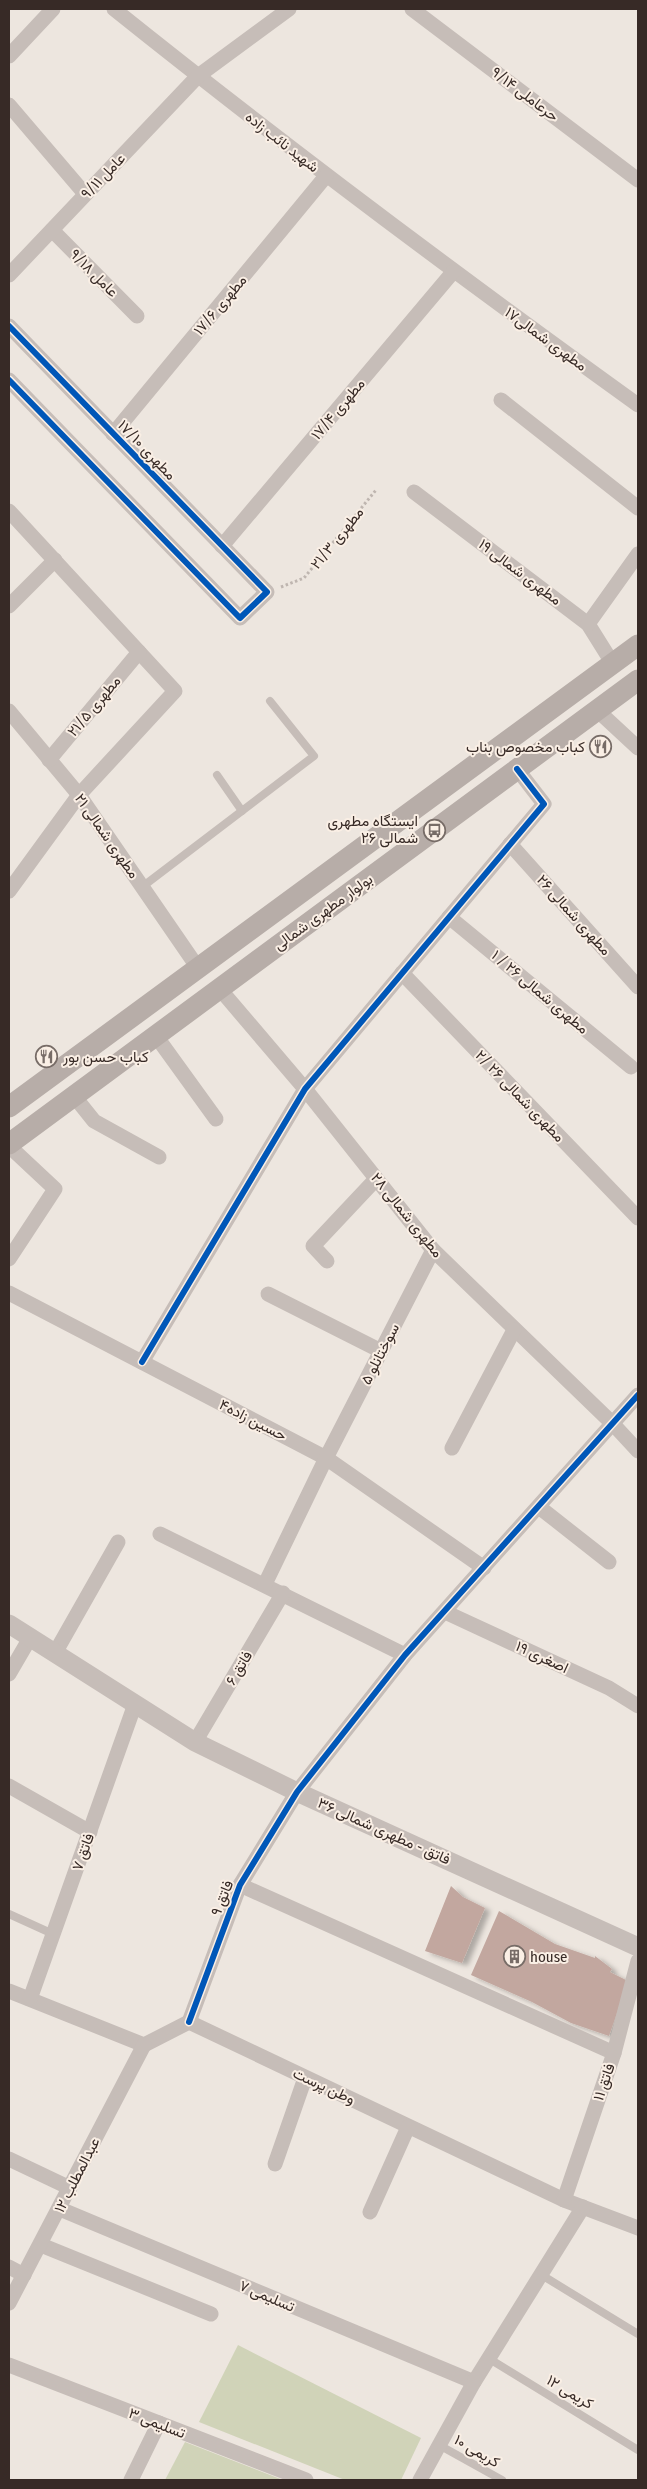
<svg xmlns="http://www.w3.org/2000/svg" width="647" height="2489" font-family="'Fira Sans Condensed',Vazirmatn,sans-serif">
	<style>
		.green { fill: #d0d3b8 }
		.building { fill: #c2a79f; filter: url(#shadow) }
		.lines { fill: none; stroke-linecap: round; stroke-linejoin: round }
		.path { stroke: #bfb6b0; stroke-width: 3; stroke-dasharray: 2.5 2.5; stroke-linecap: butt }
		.service { stroke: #c6bdb8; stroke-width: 8 }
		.minor { stroke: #c6bdb8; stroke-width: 15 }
		.tertiary { stroke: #c6bdb8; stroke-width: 19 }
		.secondary { stroke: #b7ada8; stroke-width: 21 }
		.cycleway-casing { stroke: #faefe5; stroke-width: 9 }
		.cycleway { stroke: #0057b8; stroke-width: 6 }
		.labels { text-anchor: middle; stroke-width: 4; stroke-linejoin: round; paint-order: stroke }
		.street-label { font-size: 15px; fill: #372a26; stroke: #faefe5 }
		.poi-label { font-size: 15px; fill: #372a26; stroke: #faefe5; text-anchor: end }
	</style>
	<defs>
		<filter id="shadow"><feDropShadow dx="5.5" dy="3" stdDeviation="2.5" flood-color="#0004"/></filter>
	</defs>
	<rect width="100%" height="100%" fill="#ede6df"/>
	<g class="green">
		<path d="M238,2345L421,2438L401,2480H345L199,2422Z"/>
		<path d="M185,2442L283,2480H165Z"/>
	</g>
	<g class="building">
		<path d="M451,1886L463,1897L485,1908L462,1963L425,1951Z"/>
		<path d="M499,1911L555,1944L595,1958V1956L612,1969L610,1972L628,1981L609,2036L571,2023L532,2002L471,1975Z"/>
	</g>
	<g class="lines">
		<path class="path" d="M281,587L304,578L376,490"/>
		<g class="service">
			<path d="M217,775L242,811"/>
			<path d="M142,887L314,756L270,701"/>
			<path d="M9,1914L53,1934"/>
			<path d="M540,2274L638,2334"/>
			<path d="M488,2358L638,2450"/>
			<path d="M439,2445L502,2480"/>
		</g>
		<g class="minor">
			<path d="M114,9C285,146 460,277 638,405"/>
			<path d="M412,9L638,180"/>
			<path d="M9,56L53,9"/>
			<path d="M9,105L85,194"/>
			<path d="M52,230L137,316"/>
			<path d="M9,275L198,76L289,9"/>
			<path d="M9,326L267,592L240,618L9,380"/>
			<path d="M501,400L638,508"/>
			<path d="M113,434L326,176"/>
			<path d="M414,492L588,624L613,664"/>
			<path d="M9,511L175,691L79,795L9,891"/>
			<path d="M222,546L453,272"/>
			<path d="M9,606L55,560"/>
			<path d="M588,624L638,554"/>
			<path d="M597,710L638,748"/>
			<path d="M9,711L79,795L198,968"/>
			<path d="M49,760L139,652"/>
			<path d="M510,844L638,987"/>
			<path d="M449,917L631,1067"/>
			<path d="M402,973L638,1218"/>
			<path d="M219,988L305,1089L433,1250L613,1424L638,1451"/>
			<path d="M156,1036L216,1119"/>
			<path d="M74,1096L94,1121L159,1157"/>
			<path d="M9,1146L55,1189L9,1259"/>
			<path d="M327,1261L313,1246L376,1179"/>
			<path d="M9,1293L326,1458L484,1568"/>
			<path d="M268,1294L381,1351"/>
			<path d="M142,1362L305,1089L544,804L517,769"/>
			<path d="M452,1448L514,1330"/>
			<path d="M539,1507L609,1562"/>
			<path d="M160,1534L405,1655"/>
			<path d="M265,1584L326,1458L433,1250"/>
			<path d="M445,1612L609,1688L638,1706"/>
			<path d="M55,1653L118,1542"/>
			<path d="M9,1674L30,1638"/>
			<path d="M195,1742L283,1593"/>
			<path d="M9,1786L90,1832"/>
			<path d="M240,1885L614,2053"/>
			<path d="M9,1991L144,2045L189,2022"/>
			<path d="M30,1999L135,1704"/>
			<path d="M189,2022L240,1885L297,1792L405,1655L638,1395"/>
			<path d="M189,2022L564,2200L638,2228"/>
			<path d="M9,2159L70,2188"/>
			<path d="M275,2164L305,2078"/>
			<path d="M564,2200L614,2053L638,1961"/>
			<path d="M60,2209L474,2382"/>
			<path d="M370,2212L408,2127"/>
			<path d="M41,2245L211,2314"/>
			<path d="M9,2267L24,2275"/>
			<path d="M9,2303L144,2045"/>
			<path d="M9,2365L306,2480"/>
			<path d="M131,2480L159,2423"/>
			<path d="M420,2480L474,2382L583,2207"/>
		</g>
		<path class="tertiary" d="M9,1624L195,1742L297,1792L638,1947"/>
		<g class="secondary">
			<path d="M9,1107L638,645"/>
			<path d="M9,1144L638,680"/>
		</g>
		<defs>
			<g id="cycleway">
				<path d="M9,326L267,592L240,618L9,380"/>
				<path d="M142,1362L305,1089L544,804L517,769"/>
				<path d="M189,2022L240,1885L297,1792L405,1655L638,1395"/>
			</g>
		</defs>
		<use href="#cycleway" class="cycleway-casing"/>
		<use href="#cycleway" class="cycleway"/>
	</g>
	<defs>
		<symbol id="restaurant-ring" viewBox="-11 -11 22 22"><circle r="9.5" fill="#faefe5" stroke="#776c67" stroke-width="1.5"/><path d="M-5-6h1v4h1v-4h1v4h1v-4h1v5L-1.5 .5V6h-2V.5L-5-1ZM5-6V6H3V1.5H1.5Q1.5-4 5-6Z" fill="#776c67"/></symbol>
		<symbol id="bus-ring" viewBox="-11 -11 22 22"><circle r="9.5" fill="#faefe5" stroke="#776c67" stroke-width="1.5"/><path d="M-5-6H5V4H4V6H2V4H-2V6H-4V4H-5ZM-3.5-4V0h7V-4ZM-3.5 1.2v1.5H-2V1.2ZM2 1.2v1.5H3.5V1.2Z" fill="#776c67"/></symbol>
		<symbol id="building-ring" viewBox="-11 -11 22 22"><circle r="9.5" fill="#faefe5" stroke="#776c67" stroke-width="1.5"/><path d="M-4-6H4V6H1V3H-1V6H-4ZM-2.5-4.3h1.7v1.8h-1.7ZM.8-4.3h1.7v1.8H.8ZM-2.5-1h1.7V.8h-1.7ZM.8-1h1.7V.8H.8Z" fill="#776c67"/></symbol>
	</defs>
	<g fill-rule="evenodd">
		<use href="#restaurant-ring" x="588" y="734" width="25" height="25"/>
		<use href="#bus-ring" x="422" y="818" width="25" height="25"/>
		<use href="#restaurant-ring" x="34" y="1044" width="25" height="25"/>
		<use href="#building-ring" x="502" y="1944" width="25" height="25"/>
	</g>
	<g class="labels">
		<g class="street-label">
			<text transform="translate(525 94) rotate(37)" y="5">حرعاملی ۹/۱۴</text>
			<text transform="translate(282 142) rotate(38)" y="5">شهید نائب زاده</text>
			<text transform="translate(103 176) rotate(-46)" y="5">عامل ۹/۱۱</text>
			<text transform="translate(94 273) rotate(45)" y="5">عامل ۹/۱۸</text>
			<text transform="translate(220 305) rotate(-50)" y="5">مطهری ۱۷/۶</text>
			<text transform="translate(546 339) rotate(36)" y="5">مطهری شمالی۱۷</text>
			<text transform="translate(338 409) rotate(-50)" y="5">مطهری ۱۷/۴</text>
			<text transform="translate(147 450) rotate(46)" y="5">مطهری ۱۷/۱۰</text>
			<text transform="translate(337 538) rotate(-51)" y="5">مطهری ۲۱/۳</text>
			<text transform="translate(520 572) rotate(37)" y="5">مطهری شمالی ۱۹</text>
			<text transform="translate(94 706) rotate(-50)" y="5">مطهری ۲۱/۵</text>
			<text transform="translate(107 836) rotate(55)" y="5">مطهری شمالی ۲۱</text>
			<text transform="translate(323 912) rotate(-36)" y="5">بولوار مطهری شمالی</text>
			<text transform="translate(574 915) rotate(48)" y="5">مطهری شمالی ۲۶</text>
			<text transform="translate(540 992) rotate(40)" y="5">مطهری شمالی ۲۶ / ۱</text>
			<text transform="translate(520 1096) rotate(46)" y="5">مطهری شمالی ۲۶ /۲</text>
			<text transform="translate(407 1215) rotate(51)" y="5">مطهری شمالی ۲۸</text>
			<text transform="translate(380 1354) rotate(-63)" y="5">سوختانلو ۵</text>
			<text transform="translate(253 1420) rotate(27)" y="5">حسین زاده۴</text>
			<text transform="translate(542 1657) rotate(25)" y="5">اصغری ۱۹</text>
			<text transform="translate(239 1668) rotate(-59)" y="5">فاتق ۶</text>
			<text transform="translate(384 1831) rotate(24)" y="5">فاتق - مطهری شمالی ۳۶</text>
			<text transform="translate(83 1852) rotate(-70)" y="5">فاتق ۷</text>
			<text transform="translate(222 1898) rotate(-68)" y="5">فاتق ۹</text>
			<text transform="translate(604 2082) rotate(-71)" y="5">فاتق ۱۱</text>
			<text transform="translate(324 2086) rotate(25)" y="5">وطن پرست</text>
			<text transform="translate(77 2175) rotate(-63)" y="5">عبدالمطلب ۱۲</text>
			<text transform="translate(267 2296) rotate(23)" y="5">تسلیمی ۷</text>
			<text transform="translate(570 2392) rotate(31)" y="5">کریمی ۱۲</text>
			<text transform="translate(157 2423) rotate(21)" y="5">تسلیمی ۳</text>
			<text transform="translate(477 2451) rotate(30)" y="5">کریمی ۱۰</text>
		</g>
		<g class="poi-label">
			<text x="585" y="752">كباب مخصوص بناب</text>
			<text x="418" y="826">ایستگاه مطهری<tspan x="418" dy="17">شمالی ۲۶</tspan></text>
			<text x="63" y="1062" text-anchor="start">كباب حسن بور</text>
			<text x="530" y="1962" text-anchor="start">house</text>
		</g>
	</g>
	<rect width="647" height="2489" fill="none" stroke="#372a26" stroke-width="20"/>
</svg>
